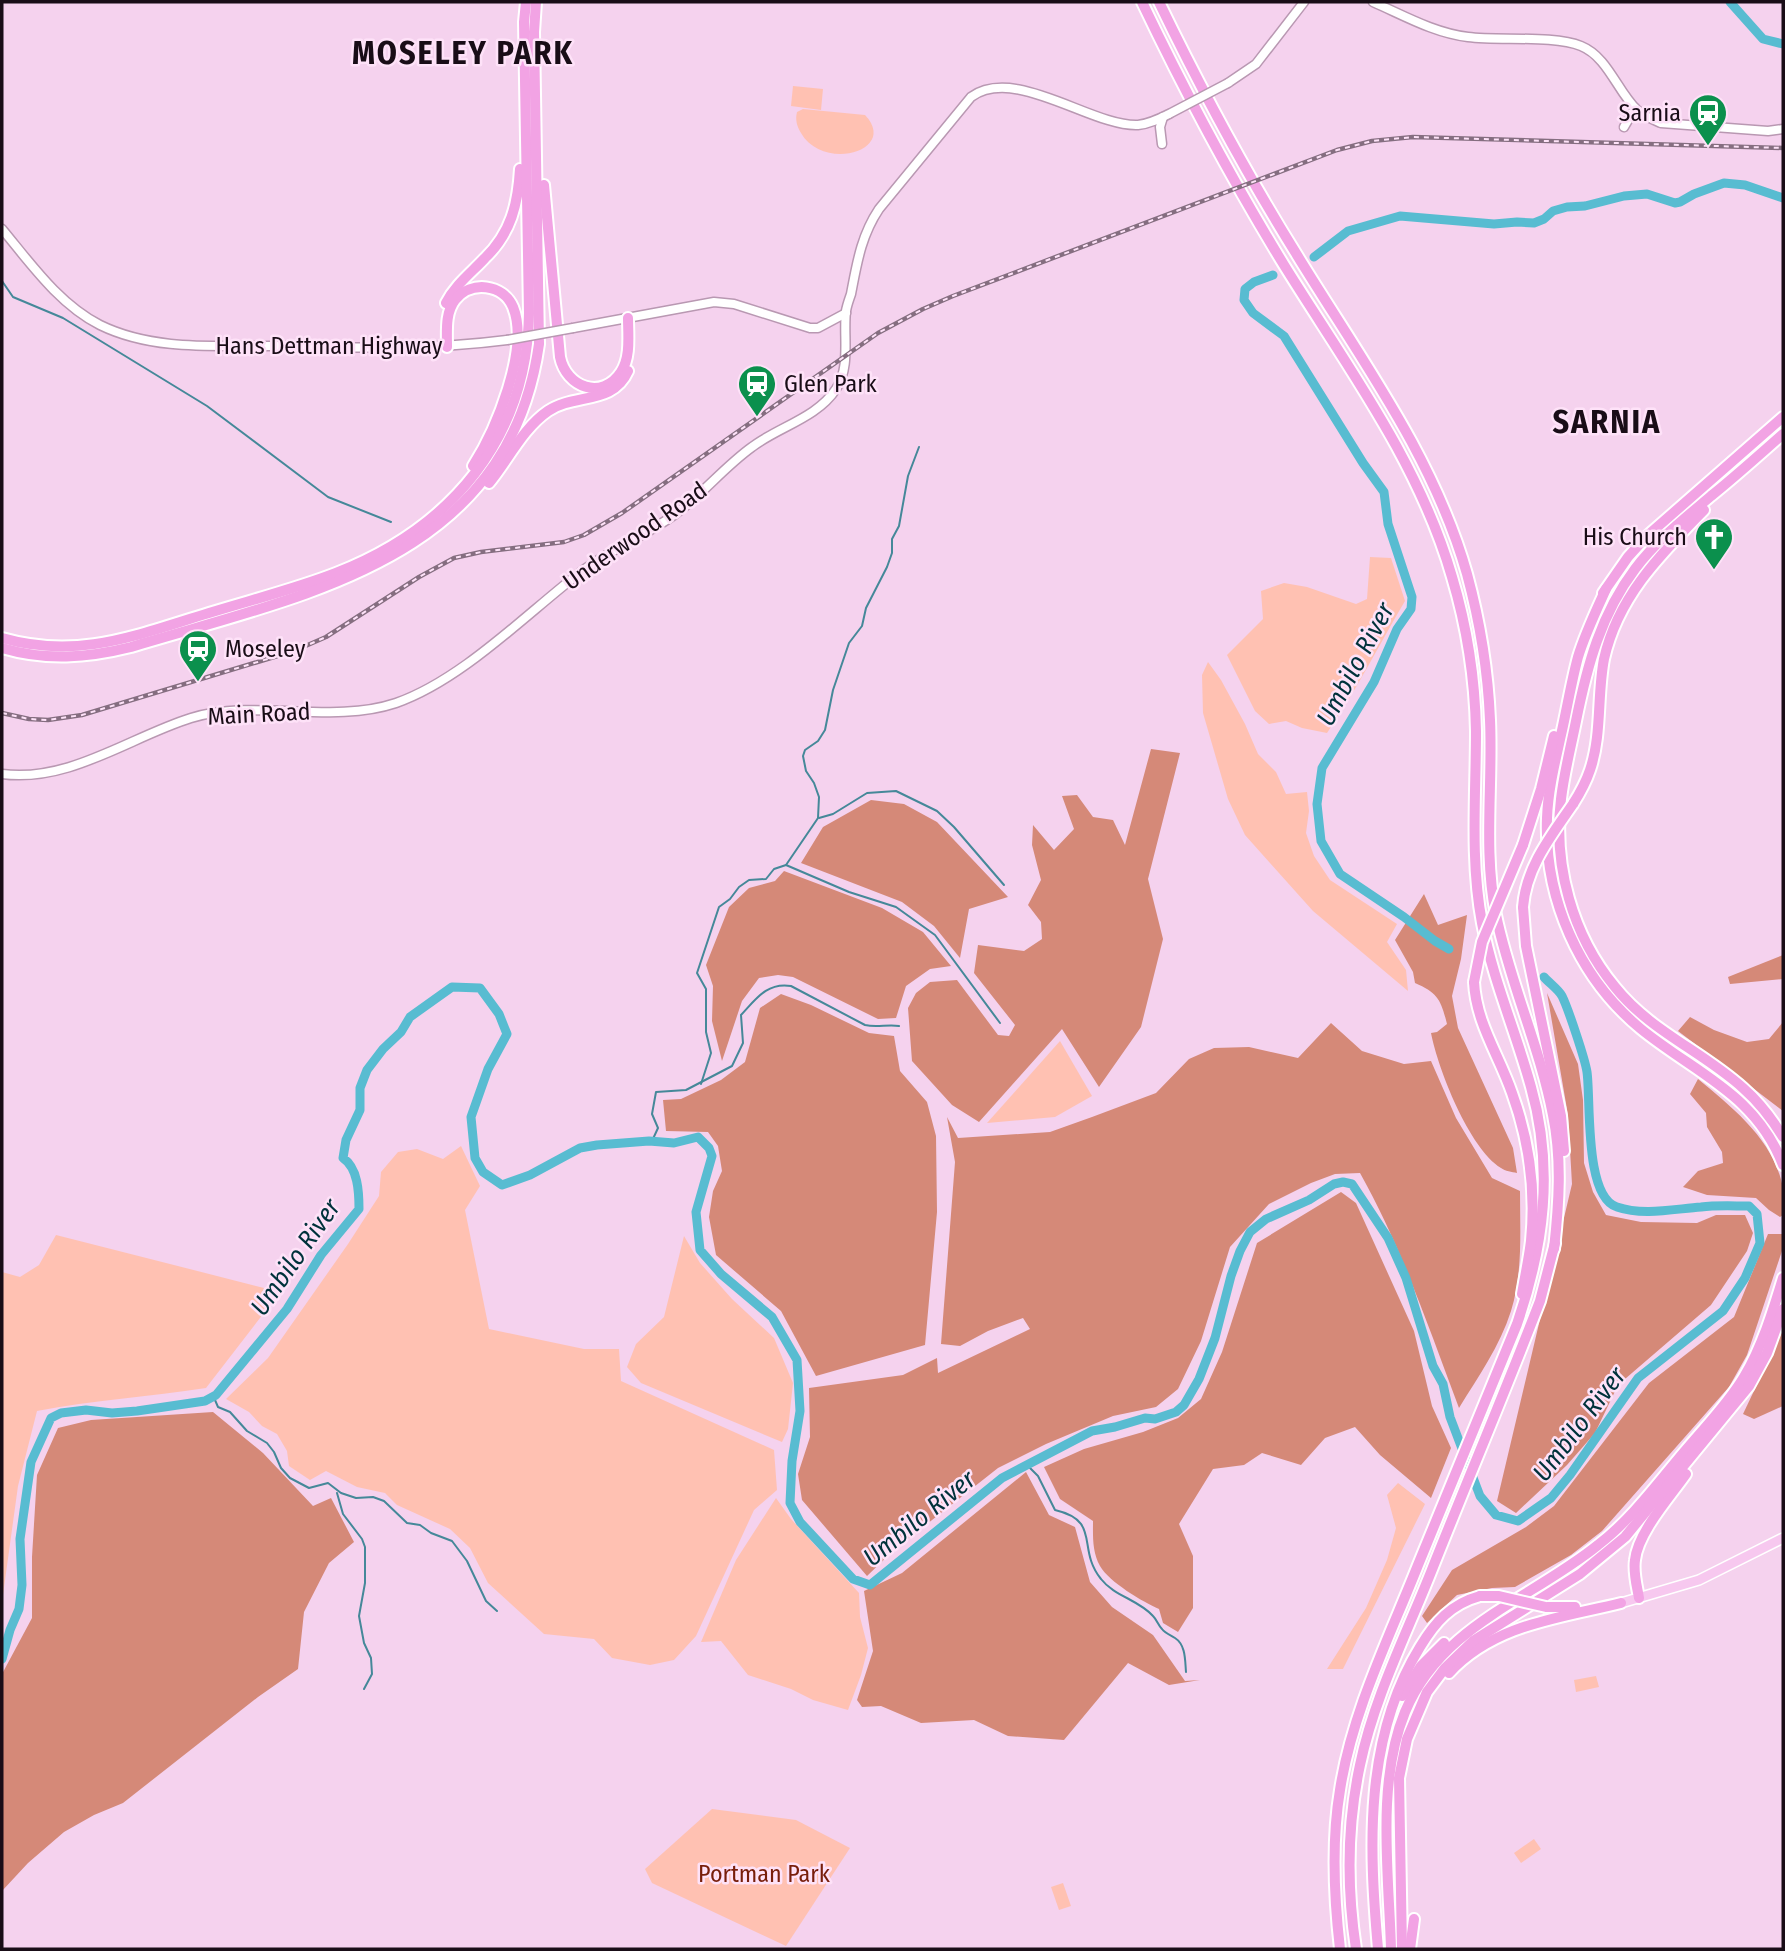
<svg xmlns="http://www.w3.org/2000/svg" width="1785" height="1951" font-family="'Fira Sans Condensed',sans-serif">
	<style>
		.green { fill: #ffc1b2 }
		.forest { fill: #d58978 }
		.lines { fill: none; stroke-linecap: round; stroke-linejoin: round }
		.stream { stroke: #458899; stroke-width: 2 }
		.river { stroke: #58bcd1; stroke-width: 9 }
		.secondary-casing { stroke: #b998b2; stroke-width: 11 }
		.primary-casing { stroke: #fff; stroke-width: 12 }
		.highway-casing { stroke: #fff; stroke-width: 14 }
		.secondary { stroke: #fff; stroke-width: 8 }
		.primary { stroke: #f7c8ef; stroke-width: 9 }
		.highway { stroke: #f2a3e4; stroke-width: 10 }
		.rail-casing { stroke: #856e80; stroke-width: 4.5 }
		.rail { stroke: #fee2f8; stroke-width: 2; stroke-dasharray: 5; stroke-linecap: butt }
		.secondary-bridge-casing { stroke: #b998b2; stroke-width: 11; stroke-linecap: butt }
		.highway-bridge-casing { stroke: #fff; stroke-width: 14; stroke-linecap: butt }
		.secondary-bridge { stroke: #fff; stroke-width: 8 }
		.highway-bridge { stroke: #f2a3e4; stroke-width: 10 }
		.labels { text-anchor: middle; stroke-width: 5; stroke-linejoin: round; paint-order: stroke }
		.poi-label { font-size: 24px; fill: #190d17; stroke: #fee2f8; text-anchor: end }
		.street-label { font-size: 24px; fill: #190d17; stroke: #fee2f8 }
		.park-label { font-size: 24px; fill: #781e0b; stroke: #fee2f8 }
		.water-label { font-size: 26px; font-style: italic; fill: #00323b; stroke: #fee2f8 }
		.district-label { font-size: 32px; font-weight: bold; letter-spacing: 2px; fill: #190d17; stroke: #fee2f8 }
	</style>
	<rect width="100%" height="100%" fill="#f5d2ee"/>
	<g class="green">
		<path d="M793,86L823,89L821,110L791,106Z"/>
		<path d="M803,109L865,115C899,151 823,172 801,133C797,126 795,120 797,112Z"/>
		<path d="M1370,557L1391,558L1405,601C1379,645 1356,691 1327,733L1302,728L1286,721L1269,724L1255,711L1227,655L1263,619L1261,591L1284,583L1307,587L1356,604L1367,599Z"/>
		<path d="M1208,662L1221,680L1245,724L1258,754L1276,772L1286,794L1307,792L1309,811L1306,833L1314,856L1330,880L1397,924L1387,942L1406,970L1408,991L1313,911L1245,835L1228,799L1203,713L1202,675Z"/>
		<path d="M1060,1041L1092,1096L1055,1117L987,1123Z"/>
		<path d="M461,1146L480,1186L465,1210L489,1329L584,1349H619L621,1381L774,1450L777,1490L754,1510L696,1636L674,1660L650,1665L612,1658L594,1639L544,1634L488,1583L470,1548L450,1529L397,1505L385,1493L357,1487L326,1471L310,1480L289,1466L287,1451L277,1434L262,1426L249,1412L226,1399L268,1358L348,1244L379,1196L381,1172L398,1152L417,1149L443,1159Z"/>
		<path d="M56,1235L280,1292L206,1388C150,1397 93,1400 37,1411L18,1486L2,1602V1272L20,1277L39,1265Z"/>
		<path d="M684,1236L700,1263L732,1299L774,1338L793,1383L788,1429L782,1442L641,1383L627,1367L636,1344L664,1317Z"/>
		<path d="M1398,1483L1425,1504L1343,1669H1327L1366,1608L1387,1560L1396,1528L1387,1495Z"/>
		<path d="M776,1498L791,1519L859,1593L860,1617L868,1648L861,1675L848,1710L813,1700L791,1689L748,1675L721,1641L701,1642L736,1560Z"/>
		<path d="M1596,1676L1599,1687L1576,1692L1574,1680Z"/>
		<path d="M712,1809L796,1820L850,1848L786,1946L652,1883L645,1869Z"/>
		<path d="M1534,1839L1541,1849L1521,1863L1514,1853Z"/>
		<path d="M1063,1883L1071,1906L1059,1910L1051,1887Z"/>
	</g>
	<g class="forest">
		<path d="M1151,749L1180,753L1148,879L1163,939L1141,1027L1099,1087L1062,1029L979,1122L952,1105L912,1061L908,1008L916,993L930,982L957,980L998,1035L1009,1036L1015,1025L974,973L978,945L1024,951L1042,939L1041,922L1028,905L1041,880L1032,845L1033,825L1054,850L1074,829L1062,796L1077,795L1093,817L1113,820L1125,845Z"/>
		<path d="M871,800L904,804L937,822L1008,897L969,909L960,958L934,926L902,902L801,863L823,827Z"/>
		<path d="M784,871L882,908L923,932L951,966L930,969L906,986L896,1018L878,1019L793,977L778,975L759,978L742,1001L722,1061L712,1021L713,986L706,965L729,907L749,888L775,881Z"/>
		<path d="M1424,894L1438,925L1467,915L1461,959L1452,996L1458,1028L1513,1148L1517,1173C1512,1172 1505,1171 1501,1168C1469,1148 1438,1069 1431,1033L1437,1032L1447,1024C1441,1000 1438,993 1415,983L1413,972L1395,940Z"/>
		<path d="M1783,955V979L1730,984L1728,977Z"/>
		<path d="M1547,993L1578,1064L1583,1100L1584,1163L1593,1192L1606,1215L1641,1222L1697,1223L1716,1215H1745L1753,1233L1747,1251L1711,1305L1618,1385L1595,1433L1567,1465L1516,1513L1497,1501L1572,1184L1568,1115Z"/>
		<path d="M781,994L811,1005L869,1033L894,1036L900,1071L927,1102L936,1136L937,1212L925,1345L816,1376L781,1311L716,1255L709,1217L713,1191L722,1171L718,1146L708,1132L666,1131L663,1100L681,1099L721,1080L745,1062L760,1008Z"/>
		<path d="M1690,1017L1714,1030L1747,1042L1769,1039L1783,1022V1111L1678,1031Z"/>
		<path d="M1331,1023L1362,1051L1404,1064L1431,1061L1456,1118L1492,1178L1520,1191C1520,1230 1523,1273 1511,1311C1500,1346 1478,1377 1459,1408C1429,1328 1401,1246 1360,1173L1335,1174L1311,1183L1269,1204L1230,1247L1201,1341L1178,1389L1156,1407L1113,1416L1046,1444L998,1468L894,1550L867,1576L802,1500L798,1474L810,1437L809,1388L903,1375L937,1358L938,1373L1030,1329L1023,1318L988,1331L960,1346L941,1344L955,1162L947,1117L958,1138L1050,1132L1092,1117L1156,1093L1189,1059L1214,1048L1249,1047L1298,1058Z"/>
		<path d="M1698,1079C1733,1108 1774,1140 1783,1188C1785,1197 1783,1207 1783,1215L1780,1217L1769,1210L1756,1198L1707,1195L1683,1187L1698,1171L1723,1163L1722,1152L1707,1127L1706,1113L1690,1094Z"/>
		<path d="M1341,1192L1356,1203L1414,1331L1432,1406L1451,1448L1431,1498L1380,1455L1355,1427L1325,1438L1301,1465L1262,1453L1244,1465L1213,1469L1179,1524L1193,1556V1608L1178,1632L1163,1623L1159,1609C1143,1602 1109,1582 1100,1566C1092,1552 1093,1536 1093,1521L1060,1499L1044,1467L1084,1449L1143,1432L1178,1418L1201,1399L1222,1352L1257,1243Z"/>
		<path d="M1768,1234H1783V1248L1747,1355L1729,1387L1602,1531L1571,1555L1515,1587L1492,1588L1457,1595L1427,1623L1422,1616L1452,1570L1526,1527L1554,1506L1649,1383L1734,1317Z"/>
		<path d="M1783,1330V1406L1754,1419L1743,1414Z"/>
		<path d="M213,1412L263,1453L313,1506L331,1498L354,1542L329,1563L304,1612L298,1669L258,1697L123,1803L94,1815L64,1832L28,1863L2,1891V1674L32,1618V1557L37,1475L58,1428L91,1420Z"/>
		<path d="M1026,1472L1049,1515L1075,1527L1090,1582L1112,1607L1153,1635L1185,1681L1200,1680L1169,1685L1128,1663L1064,1740L1008,1736L974,1720L921,1723L881,1706L862,1707L857,1700L873,1651L864,1591L902,1573Z"/>
	</g>
	<g class="lines">
		<g class="stream">
			<path d="M2,281L13,297L63,318L207,406L328,497L391,522"/>
			<path d="M819,818L833,814L867,793L896,791L937,811L954,827L1004,885"/>
			<path d="M786,865L849,892L896,907L935,935L1000,1023"/>
			<path d="M701,1084L711,1053L706,1032V989L697,973L719,907L730,899L739,887L749,880L766,879L774,869L786,865L818,818L819,797L814,783L806,771L803,756L805,750L818,741L825,730L833,690L849,643L862,626L866,608L887,567L892,553V539L899,526L908,476L919,447"/>
			<path d="M652,1141L658,1128L652,1114L656,1092L686,1090L732,1066L743,1043L741,1015C756,999 767,982 791,986L865,1025C877,1028 887,1024 899,1026"/>
			<path d="M211,1398L215,1400L218,1407L230,1412L247,1431L267,1443L274,1452L281,1468L290,1478L309,1488L328,1483L341,1493L356,1498L373,1497L384,1501L407,1523L420,1525L431,1533L452,1541L467,1561L486,1601L497,1611"/>
			<path d="M1027,1465L1038,1476L1055,1510C1102,1521 1076,1548 1101,1579C1114,1596 1139,1600 1153,1616C1157,1620 1158,1625 1162,1629C1165,1633 1170,1635 1175,1638C1186,1645 1185,1661 1186,1672"/>
			<path d="M337,1493L343,1514L362,1539L365,1547V1583L359,1616L364,1643L371,1658L372,1674L364,1689"/>
		</g>
		<g class="river">
			<path d="M1730,2L1763,39L1783,44"/>
			<path d="M1314,257L1348,231L1400,216L1494,224L1517,222L1534,223L1544,219L1553,211L1567,207L1585,206L1624,196L1647,194L1675,203L1680,202L1694,194L1724,183L1745,185L1783,198"/>
			<path d="M1273,275L1254,282L1245,289L1244,300L1253,313L1284,336L1363,463L1384,492L1388,524L1412,597L1411,609L1397,629L1374,682L1322,768L1317,804L1321,841L1340,874L1404,917L1435,941L1449,949"/>
			<path d="M2,1659L10,1630L19,1609L22,1585L20,1539L31,1462L51,1418L61,1413L86,1410L112,1413L137,1411L205,1401L216,1395L287,1309L321,1255L359,1209C359,1192 358,1168 343,1158L346,1140L360,1110V1088L367,1070L383,1049L401,1032L410,1017L452,987L480,988L499,1014L507,1034L488,1069L471,1117L475,1158L483,1172L502,1185L530,1175L580,1148L597,1145L649,1141L674,1143L698,1137L709,1148L712,1156L696,1212L700,1250L721,1274L772,1317L797,1360L800,1411L792,1461L790,1503L800,1522L853,1579L870,1585L1002,1478L1092,1431L1115,1427L1145,1418L1155,1419L1176,1412L1184,1405L1199,1379L1215,1338L1231,1276L1240,1251L1250,1232L1266,1219L1309,1200L1334,1184L1343,1182L1352,1184L1388,1238L1406,1278L1433,1366L1443,1384L1450,1417L1480,1496L1496,1515L1518,1521L1551,1498L1570,1475L1638,1378L1723,1311L1745,1278L1760,1243L1757,1214L1749,1206C1733,1206 1716,1205 1701,1207C1674,1209 1643,1216 1617,1207C1584,1197 1591,1100 1587,1072C1585,1059 1568,1008 1562,996C1558,989 1549,983 1544,977"/>
		</g>
		<defs>
			<g id="secondary">
				<path d="M1373,2C1403,15 1434,33 1468,37C1499,41 1554,35 1581,46C1608,57 1617,91 1637,110C1644,116 1652,119 1661,123L1768,131L1783,129"/>
				<path d="M1228,83L1256,64L1304,2"/>
				<path d="M1624,127L1635,108"/>
				<path d="M1162,144L1160,127L1163,117"/>
				<path d="M2,229C31,264 59,304 100,325C155,352 220,345 278,346C355,348 431,350 507,340"/>
				<path d="M573,328L714,302L734,304L810,328H818L846,313"/>
				<path d="M2,774C69,783 130,737 191,718C257,698 330,725 396,703C462,680 526,614 582,571C611,549 645,536 674,515C702,495 724,467 752,447C778,427 817,418 836,389C851,367 843,335 846,311C847,305 849,300 851,294C857,263 861,236 879,209L971,97C1015,65 1092,127 1138,125C1149,124 1159,119 1169,114"/>
			</g>
			<path id="primary" d="M1621,1603L1699,1580L1783,1538"/>
			<g id="highway">
				<path d="M1142,2C1185,92 1232,180 1284,265C1346,365 1419,462 1452,577C1467,627 1475,679 1476,731C1476,795 1470,860 1482,923C1493,980 1516,1032 1531,1087C1554,1168 1544,1245 1517,1324C1484,1404 1451,1485 1418,1565C1389,1638 1352,1712 1340,1790C1331,1843 1334,1897 1340,1949"/>
				<path d="M1159,2C1201,89 1246,173 1297,255C1360,358 1434,457 1467,574C1480,622 1488,671 1490,720C1493,785 1483,850 1496,915C1510,983 1540,1047 1553,1115C1562,1159 1559,1204 1554,1249"/>
				<path d="M544,185L560,357C566,387 602,401 621,372C631,357 628,335 628,318"/>
				<path d="M446,303C455,285 471,273 485,258C511,233 518,204 520,169"/>
				<path d="M447,347C447,331 445,313 455,300C471,280 503,284 513,307C530,349 496,430 473,466"/>
				<path d="M1783,434C1759,455 1736,476 1711,496C1684,519 1656,541 1635,569C1601,614 1587,666 1576,721C1571,746 1564,773 1561,799C1553,865 1572,935 1615,987C1650,1031 1702,1051 1743,1088C1759,1102 1772,1119 1783,1137"/>
				<path d="M489,483C508,460 523,428 548,411C575,393 613,405 628,371"/>
				<path d="M1606,589C1596,611 1585,634 1578,657C1571,683 1567,709 1561,735C1555,762 1548,790 1547,818C1544,898 1579,978 1641,1029C1695,1073 1756,1094 1783,1165"/>
				<path d="M1603,593L1628,557L1647,536L1783,417"/>
				<path d="M2,638C79,660 136,635 209,613C251,600 295,589 336,573C451,528 527,439 529,313L524,22L526,2"/>
				<path d="M2,648C46,661 87,658 131,647C305,594 508,561 539,344L534,32L536,2"/>
				<path d="M1573,804C1580,793 1586,782 1590,770C1602,735 1597,695 1604,659C1618,596 1661,554 1704,510"/>
				<path d="M1523,845L1541,789L1554,736"/>
				<path d="M1523,907L1526,946L1561,1116L1564,1151"/>
				<path d="M1474,982C1476,1023 1499,1055 1512,1093C1529,1140 1536,1191 1531,1241C1529,1258 1525,1276 1522,1294"/>
				<path d="M1639,1598C1637,1586 1633,1573 1635,1560C1638,1532 1670,1497 1686,1474"/>
				<path d="M1546,1607H1575"/>
				<path d="M1449,1673C1494,1624 1560,1618 1621,1603"/>
				<path d="M1402,1696L1421,1666L1444,1643"/>
				<path d="M1356,1949C1347,1889 1347,1825 1360,1765C1374,1698 1406,1635 1431,1572C1467,1481 1505,1392 1540,1301L1555,1243"/>
				<path d="M1378,1949C1369,1847 1364,1738 1420,1647C1435,1622 1451,1604 1480,1596"/>
				<path d="M1391,1949C1389,1874 1376,1783 1405,1712C1441,1625 1530,1600 1598,1545C1632,1519 1657,1484 1685,1451C1705,1427 1728,1404 1744,1377C1762,1347 1773,1311 1783,1278"/>
				<path d="M1402,1949L1399,1778L1407,1739L1427,1692L1445,1668L1473,1641L1580,1574L1625,1537L1749,1386L1767,1353L1783,1309"/>
				<path d="M1410,1949L1414,1919"/>
			</g>
		</defs>
		<use href="#secondary" class="secondary-casing"/>
		<use href="#primary" class="primary-casing"/>
		<use href="#highway" class="highway-casing"/>
		<use href="#secondary" class="secondary"/>
		<use href="#primary" class="primary"/>
		<use href="#highway" class="highway"/>
		<defs>
			<path id="rail" d="M2,713L29,719L48,720L82,715L294,651L326,637L419,577L454,558L481,552L564,542L584,535L622,513L878,333L923,309L953,296L1337,150L1372,141L1413,137L1783,148"/>
		</defs>
		<use href="#rail" class="rail-casing"/>
		<use href="#rail" class="rail"/>
		<defs>
			<g id="secondary-bridge">
				<path d="M1169,114L1228,83"/>
				<path d="M507,340L573,328"/>
			</g>
			<g id="highway-bridge">
				<path d="M1523,907C1526,867 1551,836 1573,804"/>
				<path d="M1474,982L1482,942L1523,845"/>
				<path d="M1480,1596H1499L1546,1607"/>
			</g>
		</defs>
		<use href="#secondary-bridge" class="secondary-bridge-casing"/>
		<use href="#highway-bridge" class="highway-bridge-casing"/>
		<use href="#secondary-bridge" class="secondary-bridge"/>
		<use href="#highway-bridge" class="highway-bridge"/>
	</g>
	<defs>
		<symbol id="station-pin" viewBox="-11 -11 22 30"><path d="M0 17L-7.5 6A9.5 9.5 0 1 1 7.5 6Z" fill="#0b904d" stroke="#fee2f8"/><path d="M-3-6H3Q5-6 5-4V2Q5 4 3 4L4.5 6H3L1.5 4h-3L-3 6H-4.5L-3 4Q-5 4-5 2V-4Q-5-6-3-6ZM-3.5-4v3h7v-3ZM-3.5 1v1.5H-2V1ZM2 1v1.5H3.5V1Z" fill="#fff"/></symbol>
		<symbol id="church-pin" viewBox="-11 -11 22 30"><path d="M0 17L-7.5 6A9.5 9.5 0 1 1 7.5 6Z" fill="#0b904d" stroke="#fee2f8"/><path d="M-1.2-6h2.4v3.5h3.3v2.4h-3.3V6h-2.4V-.1h-3.3v-2.4h3.3Z" fill="#fff"/></symbol>
	</defs>
	<g fill-rule="evenodd">
		<use href="#station-pin" x="1686" y="91" width="44" height="60"/>
		<use href="#station-pin" x="735" y="362" width="44" height="60"/>
		<use href="#church-pin" x="1692" y="515" width="44" height="60"/>
		<use href="#station-pin" x="176" y="627" width="44" height="60"/>
	</g>
	<g class="labels">
		<g class="poi-label">
			<text x="1681" y="121">Sarnia</text>
			<text x="784" y="392" text-anchor="start">Glen Park</text>
			<text x="1687" y="545">His Church</text>
			<text x="225" y="657" text-anchor="start">Moseley</text>
		</g>
		<g class="street-label">
			<text x="329" y="354">Hans Dettman Highway</text>
			<text transform="translate(635 536) rotate(-35)" y="8">Underwood Road</text>
			<text transform="translate(259 714) rotate(-3)" y="8">Main Road</text>
		</g>
		<g class="park-label">
			<text x="764" y="1882">Portman Park</text>
		</g>
		<g class="water-label">
			<text transform="translate(1355 664) rotate(-62)" y="9">Umbilo River</text>
			<text transform="translate(295 1257) rotate(-55)" y="9">Umbilo River</text>
			<text transform="translate(1579 1424) rotate(-53)" y="9">Umbilo River</text>
			<text transform="translate(919 1518) rotate(-39)" y="9">Umbilo River</text>
		</g>
		<g class="district-label">
			<text x="463" y="64">MOSELEY PARK</text>
			<text x="1607" y="433">SARNIA</text>
		</g>
	</g>
	<rect width="1785" height="1951" fill="none" stroke="#190d17" stroke-width="7"/>
</svg>
